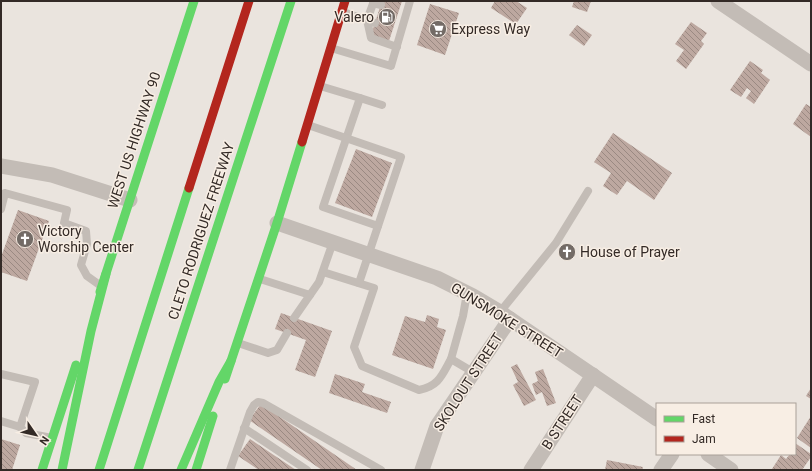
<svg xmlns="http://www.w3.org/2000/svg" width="812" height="471" font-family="Roboto,sans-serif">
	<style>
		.building { fill: url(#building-back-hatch) }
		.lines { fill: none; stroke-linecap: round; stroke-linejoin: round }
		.lane { stroke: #c3bcb6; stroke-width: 8 }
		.street { stroke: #c3bcb6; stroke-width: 15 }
		.fast { stroke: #63d668; stroke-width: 9 }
		.jam { stroke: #b3261e; stroke-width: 9 }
		.labels { text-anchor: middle; stroke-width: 3; stroke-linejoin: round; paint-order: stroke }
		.poi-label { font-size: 14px; fill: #332a26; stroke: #f8eee4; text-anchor: start }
		.street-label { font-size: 14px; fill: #332a26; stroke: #f8eee4 }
	</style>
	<defs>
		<pattern id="building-back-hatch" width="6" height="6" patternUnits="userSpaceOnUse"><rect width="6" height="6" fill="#bda8a0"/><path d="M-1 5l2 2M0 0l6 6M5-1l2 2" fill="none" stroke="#9a8982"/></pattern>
	</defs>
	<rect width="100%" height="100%" fill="#eae4de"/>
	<g class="building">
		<path d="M382,1H402L389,41L371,35Z"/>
		<path d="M495,1H516L527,8L516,24L491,8Z"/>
		<path d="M574,1H591L587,12L572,7Z"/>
		<path d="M430,4L459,13L445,55L417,45Z"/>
		<path d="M691,22L707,33L701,41L704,44L686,69L676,61L684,50L675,44Z"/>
		<path d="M577,25L592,35L584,46L569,35Z"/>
		<path d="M750,61L763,70L761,73L770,80L754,104L746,98L751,91L747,88L741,97L730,90Z"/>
		<path d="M806,104L811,107V137L793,124Z"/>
		<path d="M613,133L672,173L654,200L627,181L617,195L603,186L611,173L594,162Z"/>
		<path d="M356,149L392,163L372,217L335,203Z"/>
		<path d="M18,210L49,221L27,281L1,272V257Z"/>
		<path d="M281,313L332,331L315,377L295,370L306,340L275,329Z"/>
		<path d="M427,315L439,319L437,327L446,330L433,369L392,355L405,316L425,322Z"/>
		<path d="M517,364L536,400L524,406L513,385L518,382L511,367Z"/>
		<path d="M543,369L556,403L547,406L542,392L536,395L532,384L538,381L535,372Z"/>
		<path d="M335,374L365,384L362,392L391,402L387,413L329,393Z"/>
		<path d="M811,388V399L806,396Z"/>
		<path d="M261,404L357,470H322L249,420Z"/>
		<path d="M811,416V448L797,438Z"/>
		<path d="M1,439L20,445L12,470H1Z"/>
		<path d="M250,439L296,470H259L238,456Z"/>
		<path d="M795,443L811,454V457L802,470H773L772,469L781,455L786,459L790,454H795Z"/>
		<path d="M607,460L643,467L642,470H605Z"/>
	</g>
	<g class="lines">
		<g class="lane">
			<path d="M373,3L381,5"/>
			<path d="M343,12L367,20L374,1"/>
			<path d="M375,23L367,20L371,38L397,47"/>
			<path d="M331,48L391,66L410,1"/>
			<path d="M320,86L360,98L323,207L378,226"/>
			<path d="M360,98L382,105"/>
			<path d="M308,125L401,157L359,283"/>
			<path d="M1,209L5,193L67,210L64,223L86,231L87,244L81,265L87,276L101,286"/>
			<path d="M323,272L374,288L354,347L362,366L419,390C439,386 442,375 451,359L473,372"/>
			<path d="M260,279L310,295"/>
			<path d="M500,312L556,243L588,191"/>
			<path d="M294,318L319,282L333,242"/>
			<path d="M238,343L268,353L277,350L287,333"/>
			<path d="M451,359L463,316L467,293"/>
			<path d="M1,374L35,382L20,427"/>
			<path d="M1,421L20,427L26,433L52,438"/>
			<path d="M244,428L307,470"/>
			<path d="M230,470L250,412L254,405L258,402L263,403L381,470"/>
		</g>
		<g class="street">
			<path d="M718,1L811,64"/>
			<path d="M1,166L52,175L130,200"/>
			<path d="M277,223L437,278L473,296L500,312L657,419"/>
			<path d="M708,454L731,470"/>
			<path d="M422,470L437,426L510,319"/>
			<path d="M531,470L593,375"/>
			<path d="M661,470L672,454"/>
		</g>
		<g class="fast">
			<path d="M100,292L194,1"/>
			<path d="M225,379L277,223L302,142"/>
			<path d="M42,470L76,365"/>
			<path d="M62,470L91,331L106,274"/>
			<path d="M99,470L189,188"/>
			<path d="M138,470L291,1"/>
			<path d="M181,470L219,382L231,361"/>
			<path d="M196,470L213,416"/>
		</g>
		<g class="jam">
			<path d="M302,142L345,1"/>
			<path d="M189,188L249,1"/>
		</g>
	</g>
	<defs>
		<symbol id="fuel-disc" viewBox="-11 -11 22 22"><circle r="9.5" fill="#736b66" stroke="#f8eee4"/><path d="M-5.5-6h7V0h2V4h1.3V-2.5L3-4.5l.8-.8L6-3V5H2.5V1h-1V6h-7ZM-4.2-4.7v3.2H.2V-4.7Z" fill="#fff"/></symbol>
		<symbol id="supermarket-disc" viewBox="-11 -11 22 22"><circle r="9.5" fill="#736b66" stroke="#f8eee4"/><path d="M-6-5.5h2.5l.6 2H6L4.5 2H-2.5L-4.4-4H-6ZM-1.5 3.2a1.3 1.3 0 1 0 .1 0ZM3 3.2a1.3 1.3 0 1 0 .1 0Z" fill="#fff"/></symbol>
		<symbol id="church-disc" viewBox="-11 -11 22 22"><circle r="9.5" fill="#736b66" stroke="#f8eee4"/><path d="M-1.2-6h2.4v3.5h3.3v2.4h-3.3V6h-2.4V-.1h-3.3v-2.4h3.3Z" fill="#fff"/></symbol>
	</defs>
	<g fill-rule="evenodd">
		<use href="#fuel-disc" x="377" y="7" width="20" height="20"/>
		<use href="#supermarket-disc" x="428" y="19" width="20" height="20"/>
		<use href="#church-disc" x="15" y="229" width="20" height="20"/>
		<use href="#church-disc" x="557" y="242" width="20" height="20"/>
	</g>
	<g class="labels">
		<g class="poi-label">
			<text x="374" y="22" text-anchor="end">Valero</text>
			<text x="451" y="34">Express Way</text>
			<text x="38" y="236">Victory<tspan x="38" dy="16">Worship Center</tspan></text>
			<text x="580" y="257">House of Prayer</text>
		</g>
		<g class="street-label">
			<text transform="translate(134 140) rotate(-72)" y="5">WEST US HIGHWAY 90</text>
			<text transform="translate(201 231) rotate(-72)" y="5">CLETO RODRIGUEZ FREEWAY</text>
			<text transform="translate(507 320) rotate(32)" y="5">GUNSMOKE STREET</text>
			<text transform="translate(468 382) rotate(-57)" y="5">SKOLOUT STREET</text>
			<text transform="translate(562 422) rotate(-57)" y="5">B STREET</text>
		</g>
	</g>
	<rect width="812" height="471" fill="none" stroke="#332a26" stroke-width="4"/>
	<rect x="656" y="403" width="140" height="52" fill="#f8eee4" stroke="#a9a098"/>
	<rect x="664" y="416" width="20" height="6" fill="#63d668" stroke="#a9a098"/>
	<text x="692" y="423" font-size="12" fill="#332a26">Fast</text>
	<rect x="664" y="436" width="20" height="6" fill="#b3261e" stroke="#a9a098"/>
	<text x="692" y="443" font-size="12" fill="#332a26">Jam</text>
	<g transform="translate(36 435) rotate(124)" stroke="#f8eee4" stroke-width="3" paint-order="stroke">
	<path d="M0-3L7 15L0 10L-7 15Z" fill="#332a26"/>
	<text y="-6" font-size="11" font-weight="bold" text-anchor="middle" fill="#332a26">N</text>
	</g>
</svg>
